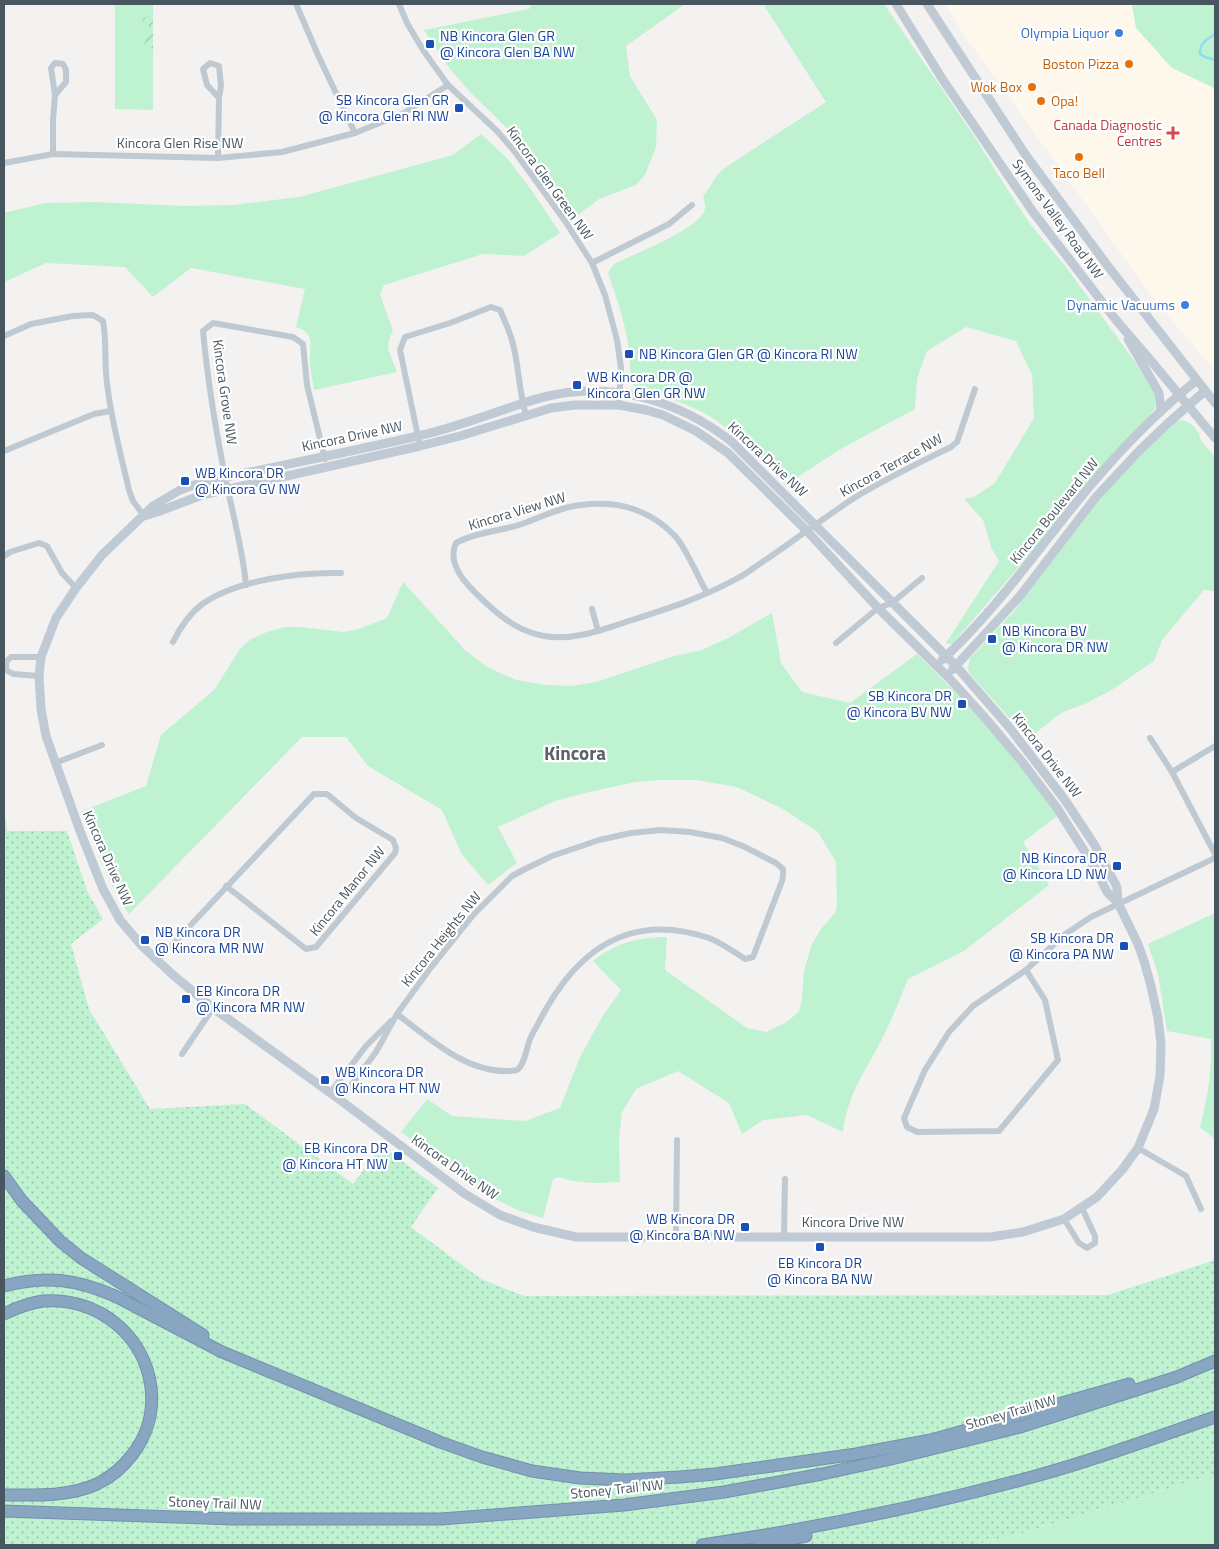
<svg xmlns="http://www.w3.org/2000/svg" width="1219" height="1549" font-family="'Titillium Web',sans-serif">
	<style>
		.commercial { fill: #fdf7ec }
		.grass { fill: url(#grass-dots) }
		.park { fill: #bff2d1 }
		.garden { fill: url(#garden-furrows) }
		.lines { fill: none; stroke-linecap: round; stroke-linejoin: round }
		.stream { stroke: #8bdff0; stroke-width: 2.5 }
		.highway-casing { stroke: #7391ad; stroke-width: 13 }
		.street { stroke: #bfc9d1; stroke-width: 6 }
		.secondary { stroke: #bfcad5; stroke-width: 9 }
		.highway { stroke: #88a6c1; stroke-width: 11 }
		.shop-dot { fill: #3f7fe0; stroke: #fff; stroke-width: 2 }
		.transit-dot { fill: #1a4fb4; stroke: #fff; stroke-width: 2 }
		.food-dot { fill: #e8710a; stroke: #fff; stroke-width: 2 }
		.health-dot { fill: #e0444e; stroke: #fff; stroke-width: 2 }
		.labels { text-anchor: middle; stroke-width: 4.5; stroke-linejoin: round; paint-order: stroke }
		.shop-label { font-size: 14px; fill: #366cbe; stroke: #fff; text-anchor: end }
		.transit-label { font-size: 14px; fill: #164399; stroke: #fff; text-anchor: start }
		.food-label { font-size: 14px; fill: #c56008; stroke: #fff; text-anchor: end }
		.health-label { font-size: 14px; fill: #be3a42; stroke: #fff; text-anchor: end }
		.street-label { font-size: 14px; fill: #485660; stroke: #fff }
		.district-label { font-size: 19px; font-weight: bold; fill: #5d6267; stroke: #fff }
	</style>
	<defs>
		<pattern id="grass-dots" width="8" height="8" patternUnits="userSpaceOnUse" patternTransform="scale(1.25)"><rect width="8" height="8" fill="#bff2d1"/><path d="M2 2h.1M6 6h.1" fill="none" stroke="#9dc7ad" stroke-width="1.8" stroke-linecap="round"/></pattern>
		<pattern id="garden-furrows" width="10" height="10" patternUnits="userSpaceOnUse" patternTransform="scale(1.25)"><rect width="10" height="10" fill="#bff2d1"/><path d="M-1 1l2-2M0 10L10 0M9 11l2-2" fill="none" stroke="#9dc7ad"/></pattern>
	</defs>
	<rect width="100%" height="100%" fill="#f4f1f1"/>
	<path class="commercial" d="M945,4H1132L1136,28L1172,68L1212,87L1215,91V371L1151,295L964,35Z"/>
	<path class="grass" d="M4,818H6L7,831H67L88,893L103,919L71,944L89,1009L150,1109L245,1104L353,1184L382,1146L438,1188L411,1227L481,1279L524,1296L1108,1295L1215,1260V1473L1195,1481L1019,1534L974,1545H4Z"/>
	<g class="park">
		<path d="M115,4H153V110L115,109Z"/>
		<path d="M531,4H685L626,46L630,76L657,120L656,147L645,175L636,185L599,199L574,218L531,155L516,137L470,92L450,69L424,30L529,9Z"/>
		<path d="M763,4H884L974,136L1002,181L1031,225L1066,267L1138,366L1153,391L1155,398V409L1151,414L1073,500L1036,547L953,643L950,644L946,643L999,561L991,547L983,520L964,499L974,497L995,483L1034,418L1032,375L1016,341L966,327L927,351L917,379L915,409L844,447L785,485C762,461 739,436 711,417C688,403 661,396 635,389C628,376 631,358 628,343C624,319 616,296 608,273L614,264C633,255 695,230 704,212C706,206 705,203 703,197L718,174L726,167L826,102Z"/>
		<path d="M1132,4H1215V91L1212,87L1172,68L1136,28Z"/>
		<path d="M481,134L507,158L532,191L560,233L524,256L483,254L384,285L380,294L393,331C383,349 391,354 397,372L314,390C313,381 310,371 310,361C309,346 316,333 296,327L305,289L191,268L153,297L125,267L46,263L4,282V213L8,212L45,203L95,202L184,206L234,205L299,197L453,155Z"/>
		<path d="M1182,420L1191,424L1199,433L1201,441L1215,457V591L1204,590L1162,640L1154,661L1113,689L1087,703L1061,713L1028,739L970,674L968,669L970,658L1014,611L1115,480L1173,422Z"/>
		<path d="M403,582L466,651L487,667L516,680L546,685L571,686L596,682L671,657L702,650L728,638L772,613L781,663L802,692L850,703L917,654C969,704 1017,756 1057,816L1023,842L1049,885L964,951L908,979C899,1001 891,1022 880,1043C864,1073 847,1096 843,1132L807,1115L763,1120L742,1134L729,1103L678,1071L636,1089L622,1112L619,1139L620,1182L594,1183L572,1181L559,1177L553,1179L543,1218L520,1211L495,1199L401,1132L427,1099L452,1116L525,1121L560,1108L580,1057L602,1017L621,990L593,961C615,943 639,937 667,937L665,970L747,1028L766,1032L785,1023L799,1012L802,999L804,971L812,944L821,929L835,913L837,905L836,862L818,832L783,809L737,787L696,780H662L635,782L585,793L555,801L498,827L517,863L488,885L461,853L442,810L368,766L346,737H302L129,914C107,883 96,846 82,811L146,786L161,735L214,690L240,649L251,639L267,632L285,627H301L343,632L359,629L387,618Z"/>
		<path d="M1215,913V1139L1200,1127C1208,1096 1212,1070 1211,1039L1167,1031L1158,974L1148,944Z"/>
		<path d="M1215,1473V1545H974L1019,1534L1195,1481Z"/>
	</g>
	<path class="garden" d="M153,10V49L145,46L144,44L149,26L142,23L143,18L148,17Z"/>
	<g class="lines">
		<path class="stream" d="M1215,34C1207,39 1199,44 1200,54L1205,57L1215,60"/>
		<defs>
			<g id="highway">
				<path d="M4,1176L22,1201L60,1241L81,1258L203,1335"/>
				<path d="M4,1286C45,1275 76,1279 115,1296L222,1352L440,1442L482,1457L532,1471L580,1478L625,1480L679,1477L715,1474L856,1454L931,1440L1129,1384"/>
				<path d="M4,1314C16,1308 30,1303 43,1301C97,1297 144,1334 151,1387C154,1412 147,1436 132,1455C123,1467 111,1477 97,1484C68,1497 35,1495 4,1495"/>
				<path d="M4,1511L233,1519H441L624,1505L724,1492L822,1474L891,1459L1020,1427L1177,1377L1215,1361"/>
				<path d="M702,1545C810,1529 916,1508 1021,1480C1086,1463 1151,1439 1215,1417"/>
				<path d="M759,1545L806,1536"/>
			</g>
		</defs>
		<use href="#highway" class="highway-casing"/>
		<g class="street">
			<path d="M296,4L318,55L355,133"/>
			<path d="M399,4L407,23L423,50L448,85L497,131L515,152L565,221L592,263L605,295L617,340L621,368L619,405"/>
			<path d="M53,154V120L55,95L51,68L55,63L63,64L66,70V82L55,95"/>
			<path d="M218,158L219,98L221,86L219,66L210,63L203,69L207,85L219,98"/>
			<path d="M4,163L53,154L218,158L282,152L355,133L404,113L448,85"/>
			<path d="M592,263L669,224L692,205"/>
			<path d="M4,336L31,324L73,316L93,315L103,321C107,342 104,363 107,383C111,420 121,455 129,490L133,501L144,516"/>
			<path d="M420,446L400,350L405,337L450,323L491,307L500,310C505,321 510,332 513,344C519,367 519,392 526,415"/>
			<path d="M4,451L94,414L110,411"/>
			<path d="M4,556L10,552L39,543L47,546L62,573L76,588"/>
			<path d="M246,585C243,553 235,522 228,491C217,438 208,385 203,331L213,323L293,337L303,344L307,385L325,459"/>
			<path d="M707,593C698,577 686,548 675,536C649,509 617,500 581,505C561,507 541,517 522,524C501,531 476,532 456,543C445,566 471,589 486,603C503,619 521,632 544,636C573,641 602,630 629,621C667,609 704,597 738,578C748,573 757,565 767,559C796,539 824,518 854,498C885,479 918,463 951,447L957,442L975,389"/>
			<path d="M592,609L598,631"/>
			<path d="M173,642C180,628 188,615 201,605C235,580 299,572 341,573"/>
			<path d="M836,643L878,608L892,603L922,578"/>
			<path d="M39,676L13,674L6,670V662L11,657H41"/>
			<path d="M1150,738L1172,772L1215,854"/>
			<path d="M55,763L102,745"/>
			<path d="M1172,772L1215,746"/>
			<path d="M157,961L314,794H327L356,818L393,840L396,848L395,853L316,947L306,949L226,886"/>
			<path d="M1026,970L1045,1000L1058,1060L999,1131L917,1132L907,1127L904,1118L925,1070L949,1032L973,1006L1026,970L1064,935L1091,917L1215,858"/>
			<path d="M182,1054L213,1008"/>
			<path d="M330,1093L366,1046L391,1021"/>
			<path d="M340,1100L376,1052L397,1014L432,966L473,915L512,876L525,869L552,856L599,840L631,833L661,830L690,832L722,838L745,847L776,863L783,869V876L782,881L753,957L745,959C734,952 722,943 709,938C626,910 573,953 537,1026C534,1030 532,1034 530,1039C527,1047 524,1066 517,1070C514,1071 509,1071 506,1071C464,1071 429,1038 397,1014"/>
			<path d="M1138,1148L1186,1176L1201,1209"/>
			<path d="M1064,1219L1079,1243L1087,1248L1095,1243V1236L1082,1208"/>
			<path d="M676,1236L677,1140"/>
			<path d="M784,1236L785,1179"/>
		</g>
		<g class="secondary">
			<path d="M896,4L943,80L1033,212L1116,320L1147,356L1215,438"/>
			<path d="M927,4L1025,154L1107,265L1215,403"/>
			<path d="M1128,339L1159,393L1161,411"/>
			<path d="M144,516L160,511L202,495L420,446L460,436L551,408L575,405H619L646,410L663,415L696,431L728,453L807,531L878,608L950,679L987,720L1023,763L1057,808L1095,868L1107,892L1118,903L1138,944L1144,961L1151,986L1158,1018L1161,1044L1160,1076L1154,1109L1138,1148L1122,1170L1097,1197L1064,1219L1023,1232L990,1237H576L533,1227L500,1215L465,1194L340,1100L213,1008L173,975L142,946L120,920L103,889L80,831L46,736L41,709L39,676L41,657L56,618L76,588L102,555L153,506L180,490L200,483C272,467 345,453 418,436C445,430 471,421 497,412C514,406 531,400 548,396C613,381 680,401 732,442L956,666L1009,727L1065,800L1094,844L1117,887L1118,903"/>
			<path d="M942,660C990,616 1027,564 1068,513C1106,465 1149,418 1197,380"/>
			<path d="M952,670L1020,596L1096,497L1138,452L1167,424L1205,391"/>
		</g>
		<use href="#highway" class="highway"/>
	</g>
	<g class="shop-dot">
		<circle cx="1119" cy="33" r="5"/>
		<circle cx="1185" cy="305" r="5"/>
	</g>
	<g class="transit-dot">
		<rect x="425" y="39" width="10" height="10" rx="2.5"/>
		<rect x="454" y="103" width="10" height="10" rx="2.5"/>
		<rect x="624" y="349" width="10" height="10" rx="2.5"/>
		<rect x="572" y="380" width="10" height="10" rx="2.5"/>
		<rect x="180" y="476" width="10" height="10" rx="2.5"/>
		<rect x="987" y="634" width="10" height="10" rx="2.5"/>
		<rect x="957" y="699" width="10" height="10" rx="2.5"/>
		<rect x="1112" y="861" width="10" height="10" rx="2.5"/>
		<rect x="140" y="935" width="10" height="10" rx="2.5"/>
		<rect x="1119" y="941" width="10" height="10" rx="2.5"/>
		<rect x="181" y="994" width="10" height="10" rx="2.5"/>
		<rect x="320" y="1075" width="10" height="10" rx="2.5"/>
		<rect x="393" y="1151" width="10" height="10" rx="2.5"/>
		<rect x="740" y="1222" width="10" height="10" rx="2.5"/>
		<rect x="815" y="1242" width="10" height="10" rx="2.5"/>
	</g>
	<g class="food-dot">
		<circle cx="1129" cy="64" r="5"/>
		<circle cx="1032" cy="87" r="5"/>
		<circle cx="1041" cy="101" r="5"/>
		<circle cx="1079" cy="157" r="5"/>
	</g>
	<path class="health-dot" d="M1170.5 125.5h5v5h5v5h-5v5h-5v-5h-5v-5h5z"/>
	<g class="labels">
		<g class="shop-label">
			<text x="1109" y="38">Olympia Liquor</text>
			<text x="1175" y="310">Dynamic Vacuums</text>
		</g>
		<g class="transit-label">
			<text x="440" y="41">NB Kincora Glen GR<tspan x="440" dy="16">@ Kincora Glen BA NW</tspan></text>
			<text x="449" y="105" text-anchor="end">SB Kincora Glen GR<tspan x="449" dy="16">@ Kincora Glen RI NW</tspan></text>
			<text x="639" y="359">NB Kincora Glen GR @ Kincora RI NW</text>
			<text x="587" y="382">WB Kincora DR @<tspan x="587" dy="16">Kincora Glen GR NW</tspan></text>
			<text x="195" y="478">WB Kincora DR<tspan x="195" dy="16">@ Kincora GV NW</tspan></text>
			<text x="1002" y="636">NB Kincora BV<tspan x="1002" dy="16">@ Kincora DR NW</tspan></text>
			<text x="952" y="701" text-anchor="end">SB Kincora DR<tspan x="952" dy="16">@ Kincora BV NW</tspan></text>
			<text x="1107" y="863" text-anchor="end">NB Kincora DR<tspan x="1107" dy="16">@ Kincora LD NW</tspan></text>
			<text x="155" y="937">NB Kincora DR<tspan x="155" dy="16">@ Kincora MR NW</tspan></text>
			<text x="1114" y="943" text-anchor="end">SB Kincora DR<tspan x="1114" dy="16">@ Kincora PA NW</tspan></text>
			<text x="196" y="996">EB Kincora DR<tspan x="196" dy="16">@ Kincora MR NW</tspan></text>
			<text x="335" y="1077">WB Kincora DR<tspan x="335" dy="16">@ Kincora HT NW</tspan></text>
			<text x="388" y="1153" text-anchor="end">EB Kincora DR<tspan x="388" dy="16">@ Kincora HT NW</tspan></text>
			<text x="735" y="1224" text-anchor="end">WB Kincora DR<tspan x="735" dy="16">@ Kincora BA NW</tspan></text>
			<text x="820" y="1268" text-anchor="middle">EB Kincora DR<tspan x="820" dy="16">@ Kincora BA NW</tspan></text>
		</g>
		<g class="food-label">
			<text x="1119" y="69">Boston Pizza</text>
			<text x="1022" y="92">Wok Box</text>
			<text x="1051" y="106" text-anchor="start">Opa!</text>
			<text x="1079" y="178" text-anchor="middle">Taco Bell</text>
		</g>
		<g class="health-label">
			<text x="1162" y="130">Canada Diagnostic<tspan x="1162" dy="16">Centres</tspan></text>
		</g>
		<g class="street-label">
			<text x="180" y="148">Kincora Glen Rise NW</text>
			<text transform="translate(550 183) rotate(54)" y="5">Kincora Glen Green NW</text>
			<text transform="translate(1058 219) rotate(54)" y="5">Symons Valley Road NW</text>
			<text transform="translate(225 392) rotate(82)" y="5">Kincora Grove NW</text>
			<text transform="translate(352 436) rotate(-12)" y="5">Kincora Drive NW</text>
			<text transform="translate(768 459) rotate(43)" y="5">Kincora Drive NW</text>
			<text transform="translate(891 465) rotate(-29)" y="5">Kincora Terrace NW</text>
			<text transform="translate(517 511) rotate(-17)" y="5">Kincora View NW</text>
			<text transform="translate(1054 511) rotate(-51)" y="5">Kincora Boulevard NW</text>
			<text transform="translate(1047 755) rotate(52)" y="5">Kincora Drive NW</text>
			<text transform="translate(108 858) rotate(66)" y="5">Kincora Drive NW</text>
			<text transform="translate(347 891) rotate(-51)" y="5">Kincora Manor NW</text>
			<text transform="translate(441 939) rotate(-51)" y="5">Kincora Heights NW</text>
			<text transform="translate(455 1167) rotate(35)" y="5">Kincora Drive NW</text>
			<text x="853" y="1227">Kincora Drive NW</text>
			<text transform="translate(1011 1412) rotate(-16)" y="5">Stoney Trail NW</text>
			<text transform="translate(617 1489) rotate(-6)" y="5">Stoney Trail NW</text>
			<text transform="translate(215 1503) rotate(2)" y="5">Stoney Trail NW</text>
		</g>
		<g class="district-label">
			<text x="575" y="760">Kincora</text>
		</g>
	</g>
	<rect width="1219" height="1549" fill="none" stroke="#485660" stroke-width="10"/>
</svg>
